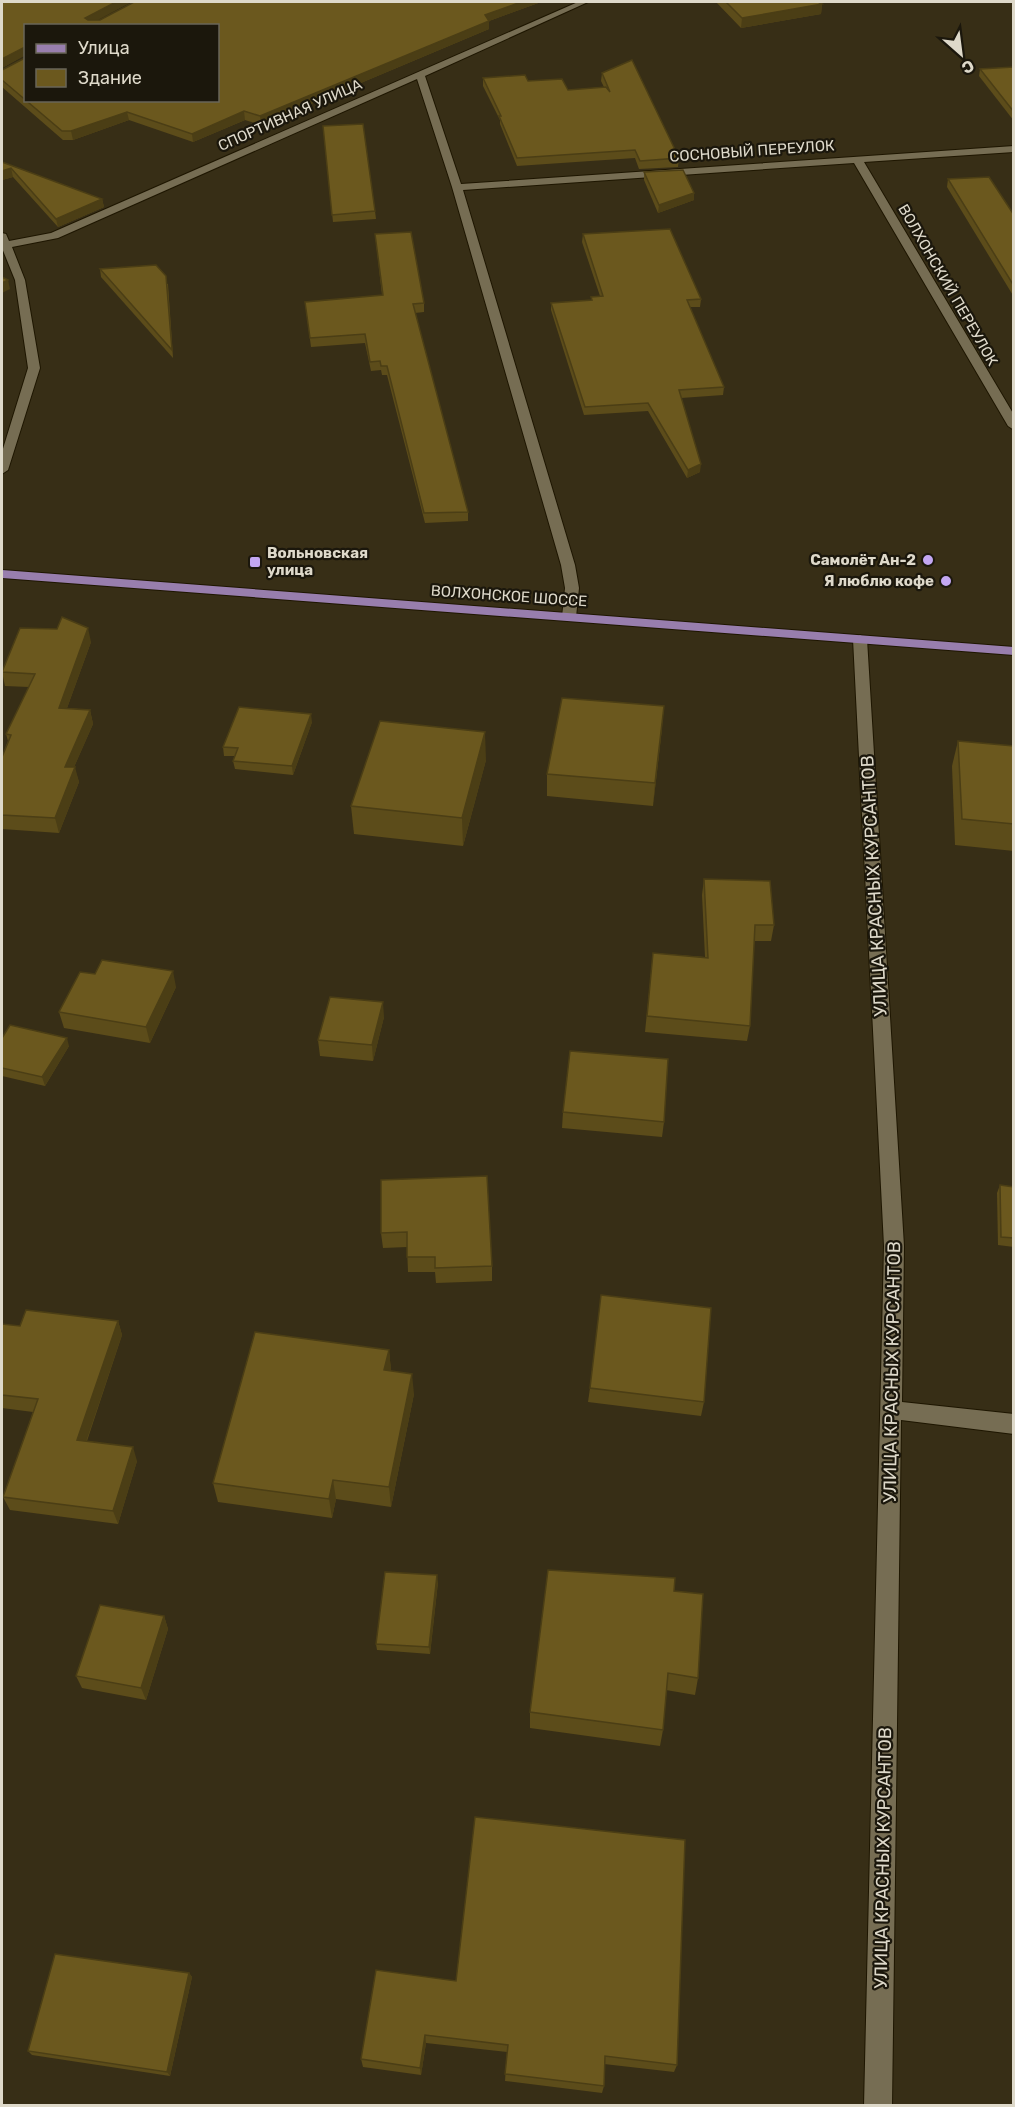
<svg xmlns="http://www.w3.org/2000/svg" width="1015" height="2107" font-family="Rubik,sans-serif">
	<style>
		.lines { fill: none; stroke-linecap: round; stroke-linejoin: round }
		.minor-casing { stroke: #1e1601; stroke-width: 2 }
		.major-casing { stroke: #1e1601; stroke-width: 2 }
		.minor { fill: #766d53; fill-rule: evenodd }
		.major { fill: #987ead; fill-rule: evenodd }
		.wall { fill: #5c4c1a }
		.shaded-wall { fill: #4b3e15 }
		.building { fill: #6b581e; stroke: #4b3e15; stroke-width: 1.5; fill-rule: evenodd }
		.poi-dot { fill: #c3a7f2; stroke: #1b170c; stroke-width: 2 }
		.labels { text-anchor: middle; stroke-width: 4.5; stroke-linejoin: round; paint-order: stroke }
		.far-street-label { font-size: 15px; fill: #ded9ca; stroke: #1b170c }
		.far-poi-label { font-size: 15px; font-weight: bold; fill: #ded9ca; stroke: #1b170c; text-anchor: end }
		.street-label { font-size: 18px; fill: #ded9ca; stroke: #1b170c }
	</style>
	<rect width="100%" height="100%" fill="#372e16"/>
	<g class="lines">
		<defs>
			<g id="minor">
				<path d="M578,2H588L425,76L461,184L1014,146V152L864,162L1014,415V430L1008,426L854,163L463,190L575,565L579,588L576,617L574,620H564L562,617L565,588L561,565L452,187L417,79L58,238L12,247L25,280L40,368L8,470L2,474V452L28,368L15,280L2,248V233L6,234L9,241L51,233Z"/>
				<path d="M860,635L867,639L904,1246L902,1402L1014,1414V1434L901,1420L892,2106H864L884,1246L853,639Z"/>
			</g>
			<path id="major" d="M2,570L1014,647V655L2,578Z"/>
		</defs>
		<use href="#minor" class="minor-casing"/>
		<use href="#major" class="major-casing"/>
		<use href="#minor" class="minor"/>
		<use href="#major" class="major"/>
	</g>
	<g class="wall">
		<path d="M2,2H131L96,20H100L134,2H541L489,21V29L261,125L245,120L193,142L129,120L73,140H63L2,87V70L25,58V55L2,68Z"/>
		<path d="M716,2H825L820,3L822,4L821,14L741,28Z"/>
		<path d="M1014,67V121L979,76L980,69Z"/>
		<path d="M602,73L679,158L678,167L639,169L635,158L517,166L500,124V120L483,86V78L528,81L568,90L604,87L601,81Z"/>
		<path d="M323,126L375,211L376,219L333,222Z"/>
		<path d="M2,162L102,199L104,207L58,227L13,177L2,180Z"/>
		<path d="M644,172L694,193V200L658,213L644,180Z"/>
		<path d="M948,179L1014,215V297L947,187Z"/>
		<path d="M375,234L424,303V312L415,313L468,512V521L425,523L387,375H382L381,370L371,371L365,343L311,347L305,302L382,295Z"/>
		<path d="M583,234L701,299L700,307H690L724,387L723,395L681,398L700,472L687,478L648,411L584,415L551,310V303L591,300V297L600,296L582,242Z"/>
		<path d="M100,269L168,284L173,358L101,277Z"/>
		<path d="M91,642L67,708L90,710L93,724L74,767L79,782L59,833L2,829V757L8,741L6,734L29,687L5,686L2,672Z"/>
		<path d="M312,722L293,775L235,769L233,761L235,756H224L223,747Z"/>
		<path d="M662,728L653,806L547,796V774Z"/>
		<path d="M958,741L1014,746V851L955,845L952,766Z"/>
		<path d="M486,760L463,846L354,834L351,806Z"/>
		<path d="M704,879L774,925L771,941H754L750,1026L747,1041L645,1032L653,953L705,957L702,895Z"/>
		<path d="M176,987L150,1043L64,1028L59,1012Z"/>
		<path d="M384,1017L373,1061L320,1056L318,1040Z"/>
		<path d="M2,1038L69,1046L45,1086L2,1076Z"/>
		<path d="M563,1112L664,1122L662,1137L562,1128Z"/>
		<path d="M381,1180L492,1266V1281L436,1283L435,1272H408L407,1247L383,1248L381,1233Z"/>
		<path d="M1000,1185L1014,1187V1247L998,1245L997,1193Z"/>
		<path d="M118,1321L122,1335L87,1441L137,1461L118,1524L10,1510L3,1497L33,1412L2,1408V1324L20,1326Z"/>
		<path d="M389,1350L391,1371L414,1394L391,1507L336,1499L332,1518L218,1502L213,1483Z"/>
		<path d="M590,1388L704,1402L701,1416L588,1402Z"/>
		<path d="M438,1582L430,1654L377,1650L376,1644Z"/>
		<path d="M674,1591L698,1678L695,1695L666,1690L663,1730L660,1746L530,1728V1712Z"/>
		<path d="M164,1616L168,1629L146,1700L82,1688L76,1676Z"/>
		<path d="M376,1970L677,2065L674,2072L604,2064V2086L602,2093L505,2081L507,2052L426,2043L421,2075L363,2067L361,2059Z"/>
		<path d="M189,1973L192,1977L170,2076L32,2055L28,2051Z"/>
	</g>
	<g class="shaded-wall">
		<path d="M116,2H131L87,26L85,18Z"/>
		<path d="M521,2H541L489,21V29L261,125L260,116L485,15Z"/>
		<path d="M810,2H825L813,6L822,4L821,14L741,28L742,18Z"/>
		<path d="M25,47L26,55L2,68V59Z"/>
		<path d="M244,111L245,120L193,142L192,134Z"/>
		<path d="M127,112L129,120L73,140L71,131Z"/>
		<path d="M11,168L13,177L2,180V171Z"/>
		<path d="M694,193V200L658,213L659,205Z"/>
		<path d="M102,199L104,207L58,227L56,219Z"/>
		<path d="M8,280L10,289L2,293V283Z"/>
		<path d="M701,464L700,472L687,478L688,470Z"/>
		<path d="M88,628L91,642L62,722L59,708Z"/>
		<path d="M664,706L662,728L653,806L655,783Z"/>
		<path d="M90,710L93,724L68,781L65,767Z"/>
		<path d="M311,714L312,722L293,775L292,766Z"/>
		<path d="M485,732L486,760L463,846L462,818Z"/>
		<path d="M75,767L79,782L59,833L55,818Z"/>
		<path d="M173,971L176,987L150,1043L146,1027Z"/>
		<path d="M383,1002L384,1017L373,1061L372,1045Z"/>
		<path d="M67,1038L69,1046L45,1086L42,1077Z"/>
		<path d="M118,1321L122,1335L82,1454L77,1440Z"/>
		<path d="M389,1350L391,1370L387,1390L384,1370Z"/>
		<path d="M412,1374L414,1394L391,1507L389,1487Z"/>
		<path d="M133,1447L137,1461L118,1524L113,1511Z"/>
		<path d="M333,1480L336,1499L332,1518L329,1499Z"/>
		<path d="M437,1575L438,1582L430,1654L429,1647Z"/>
		<path d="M164,1616L168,1629L146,1700L141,1688Z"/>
		<path d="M189,1973L192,1977L170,2076L167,2072Z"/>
		<path d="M425,2035L426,2043L421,2075L420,2068Z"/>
	</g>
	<g class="building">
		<path d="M2,2H116L85,18L88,20H100L134,2H521L485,15L489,21L260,116L244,111L192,134L127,112L71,131H62L2,80V70L25,58V47L2,59ZM26,26H218V100H26Z"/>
		<path d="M726,2H818L822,4L742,18Z"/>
		<path d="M632,60L679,158L640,161L635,150L517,158L499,116H501L483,78L525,75L528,81L562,79L568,90L606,87L610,92L602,73Z"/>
		<path d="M1014,67V112L980,69Z"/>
		<path d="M363,124L375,211L332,215L323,126Z"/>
		<path d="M2,162L102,199L56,219L11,168L2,171Z"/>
		<path d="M683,170L694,193L659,205L644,172Z"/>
		<path d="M989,177L1014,215V286L948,179Z"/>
		<path d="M670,229L701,299L687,300L724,387L679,390L701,464L688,470L648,403L585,407L551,303L592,300L591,297L603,296L583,234Z"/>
		<path d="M411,232L424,303L413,304L468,512L424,513L387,366H381L380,361L370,362L365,334L310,338L305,302L383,295L375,234Z"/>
		<path d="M156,265L166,276L172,350L100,269Z"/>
		<path d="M2,277L8,280L2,283Z"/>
		<path d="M62,617L88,628L59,708L90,710L65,767H75L55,818L2,815V757L11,735L6,734L35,674L2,672L20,628L57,629Z"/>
		<path d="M562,698L664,706L655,783L547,774Z"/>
		<path d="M239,707L311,714L292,766L233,761L238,748L223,747Z"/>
		<path d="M380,721L485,732L462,818L351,806Z"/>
		<path d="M958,741L1014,746V824L962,819Z"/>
		<path d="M704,879L770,881L774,925H755L750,1026L647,1016L653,953L708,958Z"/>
		<path d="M102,960L173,971L146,1027L59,1012L80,972L95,974Z"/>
		<path d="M330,997L383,1002L372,1045L318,1040Z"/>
		<path d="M10,1025L67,1038L42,1077L2,1068V1038Z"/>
		<path d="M570,1051L668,1059L664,1122L563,1112Z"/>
		<path d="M487,1176L492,1266L435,1268V1257H407V1232L381,1233V1180Z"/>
		<path d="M1000,1185L1014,1187V1238L1001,1237Z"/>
		<path d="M601,1295L711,1308L704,1402L590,1388Z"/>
		<path d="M26,1310L118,1321L77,1440L133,1447L113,1511L3,1497L38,1399L2,1395V1324L20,1326Z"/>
		<path d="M255,1332L389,1350L384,1370L412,1374L389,1487L333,1480L329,1499L213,1483Z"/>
		<path d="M548,1570L675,1578L674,1591L703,1594L698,1678L668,1673L663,1730L530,1712Z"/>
		<path d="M385,1572L437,1575L429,1647L376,1644Z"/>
		<path d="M100,1605L164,1616L141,1688L76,1676Z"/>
		<path d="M475,1817L685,1840L677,2065L605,2056L604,2086L505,2074L508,2045L425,2035L420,2068L361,2059L376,1970L456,1981Z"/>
		<path d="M55,1954L189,1973L167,2072L28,2051Z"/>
	</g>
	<g class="poi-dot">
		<circle cx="928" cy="560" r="6"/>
		<rect x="249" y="556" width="12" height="12" rx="3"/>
		<circle cx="946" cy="581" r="6"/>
	</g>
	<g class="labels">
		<g class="far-street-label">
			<text transform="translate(290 115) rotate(-24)" y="5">СПОРТИВНАЯ УЛИЦА</text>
			<text transform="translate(752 151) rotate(-4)" y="5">СОСНОВЫЙ ПЕРЕУЛОК</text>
			<text transform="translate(948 285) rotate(60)" y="5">ВОЛХОНСКИЙ ПЕРЕУЛОК</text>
			<text transform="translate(509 596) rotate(4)" y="5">ВОЛХОНСКОЕ ШОССЕ</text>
		</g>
		<g class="far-poi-label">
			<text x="267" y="558" text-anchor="start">Вольновская<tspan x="267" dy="17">улица</tspan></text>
			<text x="916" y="565">Самолёт Ан-2</text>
			<text x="934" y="586">Я люблю кофе</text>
		</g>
		<g class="street-label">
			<text transform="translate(874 886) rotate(-93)" y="6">УЛИЦА КРАСНЫХ КУРСАНТОВ</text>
			<text transform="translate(892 1372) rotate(-89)" y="6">УЛИЦА КРАСНЫХ КУРСАНТОВ</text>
			<text transform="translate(883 1858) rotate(-89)" y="6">УЛИЦА КРАСНЫХ КУРСАНТОВ</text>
		</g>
	</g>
	<rect width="1015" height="2107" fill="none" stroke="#ded9ca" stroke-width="6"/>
	<rect x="24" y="24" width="195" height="78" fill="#1b170c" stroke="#696558" stroke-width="1.5"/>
	<rect x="36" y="44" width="30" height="9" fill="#987ead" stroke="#696558" stroke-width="1.5"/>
	<text x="78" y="54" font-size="18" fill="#ded9ca">Улица</text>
	<rect x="36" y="69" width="30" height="18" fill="#6b581e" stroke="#696558" stroke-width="1.5"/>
	<text x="78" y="84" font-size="18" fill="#ded9ca">Здание</text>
	<g transform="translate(961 54) rotate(152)" stroke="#1b170c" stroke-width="4.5" paint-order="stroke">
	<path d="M0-4.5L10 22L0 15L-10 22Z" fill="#ded9ca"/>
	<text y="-9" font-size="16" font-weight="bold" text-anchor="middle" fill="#ded9ca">С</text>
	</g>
</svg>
